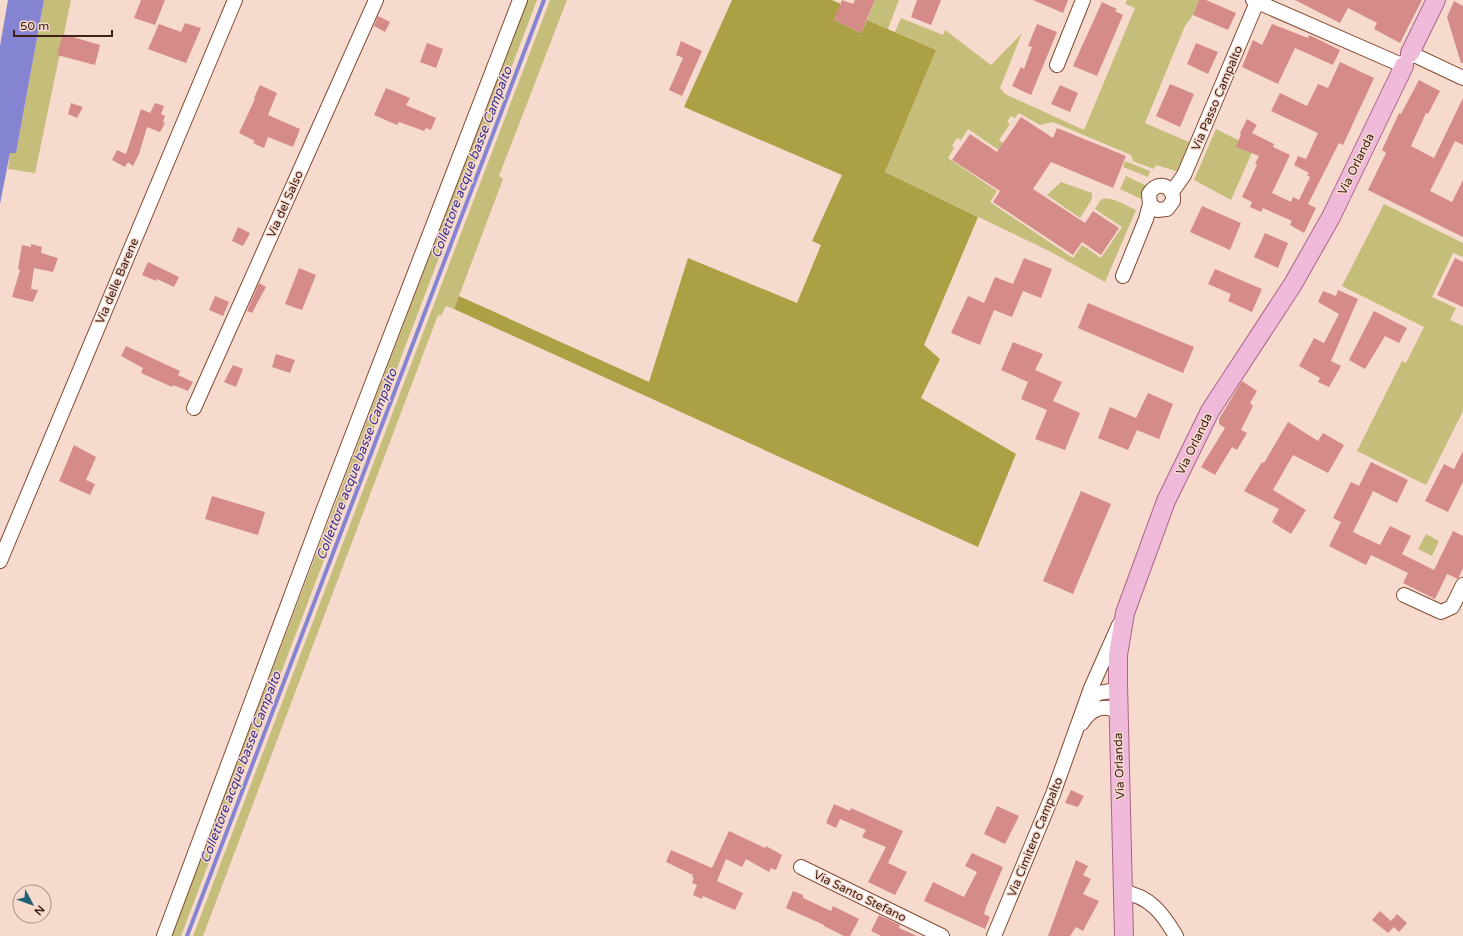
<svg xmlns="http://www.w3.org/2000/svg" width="1463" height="936" font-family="'Varela Round',sans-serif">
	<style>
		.green { fill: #c5be7b }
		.forest { fill: #aba043 }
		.water { fill: #8484d2 }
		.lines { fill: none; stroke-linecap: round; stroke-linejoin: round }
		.stream { stroke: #8484d2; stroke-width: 4 }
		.building { fill: #d58c88 }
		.minor-casing { stroke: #854930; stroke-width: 16 }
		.major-casing { stroke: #aa6586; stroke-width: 20 }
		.minor { stroke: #fff; stroke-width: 14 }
		.major { stroke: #efb9da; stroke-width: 18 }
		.labels { text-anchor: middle; stroke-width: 3; stroke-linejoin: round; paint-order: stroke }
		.street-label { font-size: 12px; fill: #3c2117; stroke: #f7dace }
		.water-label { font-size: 13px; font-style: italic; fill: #3d328d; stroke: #f7dace }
	</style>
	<rect width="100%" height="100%" fill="#f7dace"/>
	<g class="green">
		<path d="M44,0H71L35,173L8,169L10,153H16Z"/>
		<path d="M527,0H537L181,936H171Z"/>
		<path d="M550,0H567L499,176L503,179L459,296L454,309L446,306L441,316L438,315L203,936H193Z"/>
		<path d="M875,0H899L888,29L867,20Z"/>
		<path d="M1127,0H1199L1193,15L1185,26L1145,123L1191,143L1179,172L1156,165L1154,169L1133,161L1131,155L1053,122L1040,125L1019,113L1015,118L1011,116L1007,122L1010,124L999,140L1021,155H1006L968,129L961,140L957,138L952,146L954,148L948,158L997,191L990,202L1073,258L1082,245L1101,258L1122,227L1095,209C1097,206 1099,202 1101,200C1109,194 1128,207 1136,210L1105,282L1049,251L885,172L936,50L895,32L901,18L943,35L945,30L991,65L1022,33L1000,88L1005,94L1084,130L1135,8L1125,4Z"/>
		<path d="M1216,129L1254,148L1231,200L1194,180Z"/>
		<path d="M1125,161L1150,171L1148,177L1123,167Z"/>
		<path d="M1126,176L1147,186L1141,199L1120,189Z"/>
		<path d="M1061,182L1092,193V199L1080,218L1047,195Z"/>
		<path d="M1384,204L1463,243V257L1453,253L1432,297L1456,308L1450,320L1463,326V411L1426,485L1357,451L1402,361L1406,363L1424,327L1342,286Z"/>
		<path d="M1426,534L1439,541L1432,556L1418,549Z"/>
	</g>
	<path class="forest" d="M732,0H832L841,4L834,20L861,33L867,20L936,50L885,172L978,217L924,345L940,359L921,398L1016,454L978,547L454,309L459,296L649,382L688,258L797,303L821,245L812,241L842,175L684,107Z"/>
	<path class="water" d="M8,0H44L16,153H10L0,204V46Z"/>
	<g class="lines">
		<path class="stream" d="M187,936L544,0"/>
	</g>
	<g class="building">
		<path d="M141,0H165L155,25L134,18Z"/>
		<path d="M842,0L853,4L855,0H875L861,33L834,20Z"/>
		<path d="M917,0H941L931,25L911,17Z"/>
		<path d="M1033,0H1068L1063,13Z"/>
		<path d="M1199,0H1206L1236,13L1228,30L1193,15Z"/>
		<path d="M1295,0H1422L1400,43L1374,29L1377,23L1348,8L1340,23Z"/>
		<path d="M1454,1L1463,6V63H1461L1447,17Z"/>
		<path d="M1102,2L1117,9L1115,11L1123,15L1097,76L1073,66Z"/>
		<path d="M378,16L390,22L385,32L374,26Z"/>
		<path d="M185,23L201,28L186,63L148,49L159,24L181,32Z"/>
		<path d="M1037,24L1057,32L1031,95L1012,86L1021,67L1024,69L1032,47L1028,46Z"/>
		<path d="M1272,24L1308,38L1309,35L1340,50L1333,65L1295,48L1278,84L1242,67L1253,40L1262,45Z"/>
		<path d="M63,34L100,45L95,65L57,55Z"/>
		<path d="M681,41L702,51L682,96L669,90L683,58L676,55Z"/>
		<path d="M427,43L443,49L436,68L420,62Z"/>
		<path d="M1196,43L1218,52L1208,74L1187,64Z"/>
		<path d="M1340,62L1374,78L1343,145L1339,143L1308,204L1316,208L1304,233L1290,225L1292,221L1263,208L1261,212L1250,207L1252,202L1242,197L1257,165L1255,164L1259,156L1236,147L1241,134L1240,133L1247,119L1257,125L1252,133L1274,144L1273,147L1290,155L1272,193L1291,202L1293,197L1299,200L1310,177L1307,175L1309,173L1294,165L1298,156L1306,159L1318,133L1271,111L1280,93L1307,106L1318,84L1328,88Z"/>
		<path d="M1419,80L1440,91L1428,114L1426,113L1411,146L1434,158L1463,98V145L1455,141L1430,191L1452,202L1463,180V237L1368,190L1386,153L1382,150L1399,113L1401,114Z"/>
		<path d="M1170,84L1194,94L1180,127L1156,116Z"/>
		<path d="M260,85L277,93L268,115L300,129L293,147L268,137L264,148L253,143L255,141L239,133L255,99L254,98Z"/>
		<path d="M1060,85L1078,93L1070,112L1051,104Z"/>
		<path d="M386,88L410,98L406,105L436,118L431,130L426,128L424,131L399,122L397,125L374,115Z"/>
		<path d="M71,103L83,107L77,118L68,114Z"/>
		<path d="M155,103L164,106L161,114L165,116L163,122L165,123L160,132L147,127L139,154L133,166L128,162L125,167L112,160L117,150L126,154L141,109L150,113Z"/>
		<path d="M1021,117L1053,138L1057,128L1126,156L1113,188L1051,162L1033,189L1085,223L1093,211L1119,228L1101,255L1082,242L1073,255L993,202L1000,191L952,160L970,134L997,152Z"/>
		<path d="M1202,206L1241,223L1230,250L1190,232Z"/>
		<path d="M238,227L250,233L243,246L232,241Z"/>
		<path d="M1265,233L1288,243L1278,268L1254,257Z"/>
		<path d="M31,244L42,247L41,253L58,258L53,272L34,268L31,289L38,290L33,302L12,297L20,270L18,269L22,245L31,247Z"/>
		<path d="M1024,258L1052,269L1041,298L1023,291L1012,317L994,310L980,345L951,333L968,296L984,303L995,277L1013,284Z"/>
		<path d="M1455,258L1463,262V307L1437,295Z"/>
		<path d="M148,262L179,277L174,287L157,279L156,281L142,275Z"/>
		<path d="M299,268L316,275L302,310L285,304Z"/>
		<path d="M1215,269L1262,289L1252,312L1228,301L1231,294L1208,284Z"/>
		<path d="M259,283L266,287L252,313L247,311Z"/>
		<path d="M1338,290L1358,299L1331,361L1341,366L1329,387L1318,382L1320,378L1299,366L1314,338L1324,343L1339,314L1318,302L1323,291L1336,296Z"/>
		<path d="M215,296L229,302L223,316L209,310Z"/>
		<path d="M1088,303L1194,347L1183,373L1078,328Z"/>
		<path d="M1374,311L1407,328L1399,343L1385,336L1365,369L1349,360Z"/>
		<path d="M1013,342L1043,354L1035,370L1062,382L1053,401L1080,413L1065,450L1035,439L1047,410L1021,399L1028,382L1001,370Z"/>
		<path d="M126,346L180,371L178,375L193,382L188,391L173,385L172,387L141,373L143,368L121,356Z"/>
		<path d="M276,354L295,360L290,373L272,367Z"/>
		<path d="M233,365L243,369L236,387L224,382Z"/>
		<path d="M1242,381L1257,391L1250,403L1253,406L1241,430L1247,433L1237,450L1232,447L1215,475L1201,467L1225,428L1219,424V419Z"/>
		<path d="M1148,393L1173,404L1159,439L1137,430L1128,450L1098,438L1110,407L1136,418Z"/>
		<path d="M1288,422L1318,441L1323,433L1344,445L1328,473L1293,455L1273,490L1306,510L1291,534L1272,522L1279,509L1244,491L1262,462L1264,463Z"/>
		<path d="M74,445L96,457L86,480L95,484L90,495L59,481Z"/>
		<path d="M1463,451V482L1448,512L1425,501L1444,464L1454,469Z"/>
		<path d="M1371,462L1408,480L1397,503L1373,491L1353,532L1380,545L1390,526L1411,536L1402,554L1434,570L1453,531L1463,536V568L1458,579L1447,574L1435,599L1403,583L1408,573L1371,555L1366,565L1329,546L1341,522L1333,518L1351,482L1359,486Z"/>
		<path d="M1081,491L1111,504L1073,594L1043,581Z"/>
		<path d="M212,496L265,512L258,535L205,519Z"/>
		<path d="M1071,790L1084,796L1078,807L1065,803Z"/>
		<path d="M834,804L850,811L851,808L903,831L888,863L907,872L895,895L868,882L886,847L862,837L866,830L840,819L836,828L826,823Z"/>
		<path d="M997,806L1019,816L1005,844L984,834Z"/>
		<path d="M729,831L765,848L766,846L782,855L776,870L771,868L769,872L746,859L742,867L726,859L717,881L743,893L735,910L703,896L702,899L693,895L697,885L692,883L694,878L692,877L693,875L666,862L671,850L712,868Z"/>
		<path d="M972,853L1003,867L986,907L984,914L990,917L985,929L924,901L933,882L964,897L977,872L965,866Z"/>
		<path d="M1076,860L1088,866L1083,875L1091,879L1083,894L1099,901L1083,931L1076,927L1070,936H1048Z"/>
		<path d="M793,891L803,895V898L831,911L833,906L859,919L850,936H844L824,926V925L786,908Z"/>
		<path d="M1380,911L1391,921L1397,914L1407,923L1399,932L1394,927L1388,933L1372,920Z"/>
		<path d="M879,915L900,925L899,928L917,936H881L871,931Z"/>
	</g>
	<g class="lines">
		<defs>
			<g id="minor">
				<path d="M1253,0L1404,66L1410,53L1463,78"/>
				<path d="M1057,65L1083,0"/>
				<path d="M1172,192L1184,175L1257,2"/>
				<path d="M1123,276L1146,219L1150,204L1149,194C1157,180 1174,185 1173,201L1167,209L1157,210L1150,204"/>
				<path d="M194,408L376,0"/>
				<path d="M0,561L235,0"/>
				<path d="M1404,595L1441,612L1452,607L1463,585"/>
				<path d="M1087,702L1098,693L1118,690"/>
				<path d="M1082,723C1090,709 1104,703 1118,712"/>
				<path d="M801,867L942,936"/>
				<path d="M1123,892C1150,896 1163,914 1176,936"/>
				<path d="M164,936L323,511L520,0"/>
				<path d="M994,936L1053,794L1091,688L1119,625"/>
			</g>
			<g id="major">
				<path d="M1410,53L1436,0"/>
				<path d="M1124,936L1118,684V655L1125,613L1166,501L1210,411L1293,284L1331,217L1404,66"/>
			</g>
		</defs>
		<use href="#minor" class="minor-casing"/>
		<use href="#major" class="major-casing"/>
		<use href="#minor" class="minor"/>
		<use href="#major" class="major"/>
	</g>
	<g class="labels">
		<g class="street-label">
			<text transform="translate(1217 98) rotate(-67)" y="4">Via Passo Campalto</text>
			<text transform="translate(1356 164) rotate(-64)" y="4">Via Orlanda</text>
			<text transform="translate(285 204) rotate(-66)" y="4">Via del Salso</text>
			<text transform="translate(117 281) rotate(-67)" y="4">Via delle Barene</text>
			<text transform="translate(1194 444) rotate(-64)" y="4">Via Orlanda</text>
			<text transform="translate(1119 766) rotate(-92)" y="4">Via Orlanda</text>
			<text transform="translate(1035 837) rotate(-68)" y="4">Via Cimitero Campalto</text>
			<text transform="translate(860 896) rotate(26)" y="4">Via Santo Stefano</text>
		</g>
		<g class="water-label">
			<text transform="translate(471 162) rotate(-69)" y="5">Collettore acque basse Campalto</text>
			<text transform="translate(356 464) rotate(-69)" y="5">Collettore acque basse Campalto</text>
			<text transform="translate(240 767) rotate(-69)" y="5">Collettore acque basse Campalto</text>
		</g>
	</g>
	<g transform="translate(32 904) rotate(131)"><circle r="19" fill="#f7dace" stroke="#ac9085"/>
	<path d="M0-3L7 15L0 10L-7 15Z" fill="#216277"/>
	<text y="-6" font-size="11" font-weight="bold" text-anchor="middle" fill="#3c2117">N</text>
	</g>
	<path d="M14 30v6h98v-6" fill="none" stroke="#3c2117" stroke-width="2"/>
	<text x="20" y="30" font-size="12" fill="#3c2117" stroke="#f7dace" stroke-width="3" paint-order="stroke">50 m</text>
</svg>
